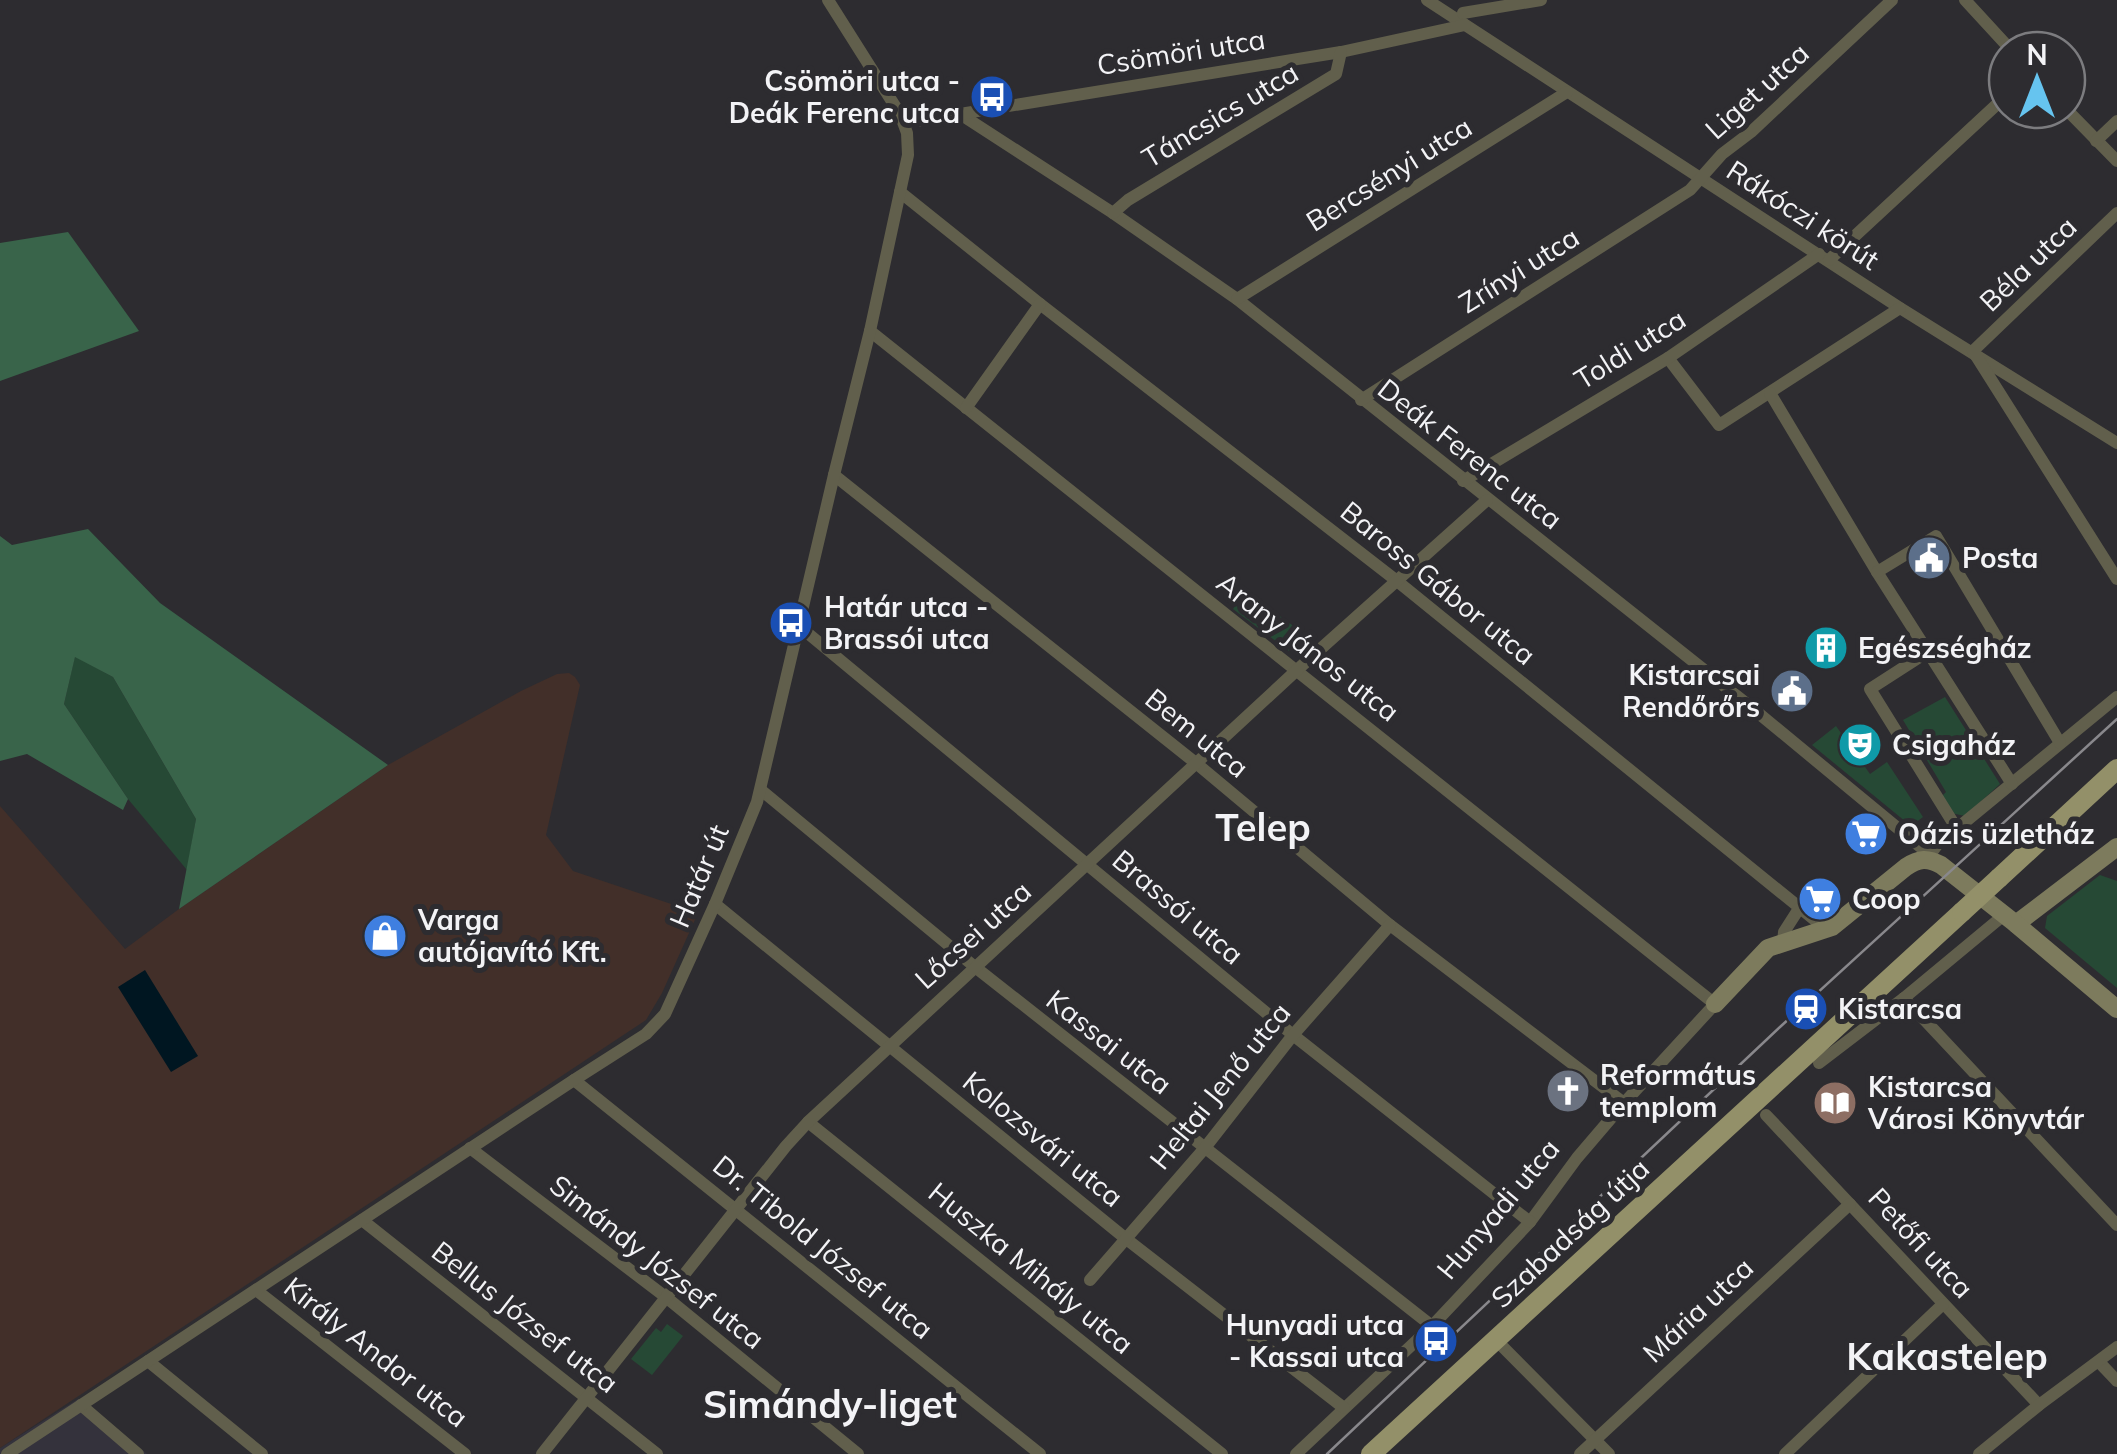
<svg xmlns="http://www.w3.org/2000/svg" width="2117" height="1454" font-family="Mulish,sans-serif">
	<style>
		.built { fill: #34323c }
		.industrial { fill: #422f29 }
		.green { fill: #264935 }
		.forest { fill: #39644a }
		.water { fill: #001621 }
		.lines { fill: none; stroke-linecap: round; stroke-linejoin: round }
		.street { stroke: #615f4c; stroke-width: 12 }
		.secondary { stroke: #7d7b5d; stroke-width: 18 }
		.primary { stroke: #939069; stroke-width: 20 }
		.tram { stroke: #89888c; stroke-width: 2.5 }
		.primary-bridge { stroke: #939069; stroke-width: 20 }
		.labels { text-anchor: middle; stroke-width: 10; stroke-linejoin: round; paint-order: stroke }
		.street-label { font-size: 28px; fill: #f3f3f6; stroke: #2d2c30 }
		.poi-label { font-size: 28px; font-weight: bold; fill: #f3f3f6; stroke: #2d2c30; text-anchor: start }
		.district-label { font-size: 38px; font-weight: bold; fill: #f3f3f6; stroke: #2d2c30 }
	</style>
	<rect width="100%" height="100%" fill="#2d2c30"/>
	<path class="built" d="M78,1399L147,1454H0V1448Z"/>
	<path class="industrial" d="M569,673L575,677L580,685L546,835L573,871L698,913L662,993L646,1020L0,1448V806L125,949L179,909L388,765L521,691L557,674Z"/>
	<g class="green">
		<path d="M1246,591L1303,633L1289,651L1233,609Z"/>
		<path d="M75,656L113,677L196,819L187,870L128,799L64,704Z"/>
		<path d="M1945,697L2000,784L1965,816L1951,813L1942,796L1946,792L1903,720Z"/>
		<path d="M1836,726L1870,774L1887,762L1923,817L1911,826L1812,745Z"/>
		<path d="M2100,875L2117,881V988L2045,928L2047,916Z"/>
		<path d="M667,1324L683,1336L652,1375L631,1359L656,1328L661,1332Z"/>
	</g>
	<g class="forest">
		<path d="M68,232L139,331L0,381V243Z"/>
		<path d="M88,529L160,603L388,765L179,909L196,819L113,677L75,657L64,704L128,799L123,810L27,754L0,761V536L12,545Z"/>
	</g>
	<path class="water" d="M145,970L198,1056L171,1072L118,987Z"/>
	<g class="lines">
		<g class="street">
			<path d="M1427,0L1900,308L2117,443"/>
			<path d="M1965,0L2011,50"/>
			<path d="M1463,13L1541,0"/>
			<path d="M2067,110L2117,161"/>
			<path d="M960,114L1113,213L1237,299L1757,712L1923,849L1927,859L1937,845L2117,697"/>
			<path d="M904,123L1341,52L1465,25"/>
			<path d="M2096,141L2117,121"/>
			<path d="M900,192L1040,304L1397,581L1826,929"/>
			<path d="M1113,213L1128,200L1336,74L1341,52"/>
			<path d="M2117,213L1973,351L2117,579"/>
			<path d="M1829,260L2007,95"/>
			<path d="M1237,299L1567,92"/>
			<path d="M870,331L1715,1004L1624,1103L1577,1158L1530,1222L1432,1326L1296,1454"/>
			<path d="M1668,358L1719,425L1900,308"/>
			<path d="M1770,393L1877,572L2012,784"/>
			<path d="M1361,400L1690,190L1722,154L1751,132L1892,0"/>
			<path d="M966,408L1040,304"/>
			<path d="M834,475L1197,764L1390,925L1624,1103"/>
			<path d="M1463,481L1668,358L1819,254"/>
			<path d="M1877,572L1936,536L2060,743"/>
			<path d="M799,626L1293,1035L1530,1222"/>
			<path d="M1929,651L1870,689L1957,829"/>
			<path d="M761,790L975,967L1432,1326"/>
			<path d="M715,904L1125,1238L1344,1408"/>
			<path d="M1783,942L1784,932L1800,907"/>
			<path d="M1904,998L2117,1225"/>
			<path d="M1819,1063L1904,998L2004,915"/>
			<path d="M574,1080L1040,1454"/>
			<path d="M1766,1115L2039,1405"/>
			<path d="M808,1122L1222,1454"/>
			<path d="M470,1148L667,1298L858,1454"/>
			<path d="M362,1220L657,1454"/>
			<path d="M1090,1280L1204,1149L1293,1035L1390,925"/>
			<path d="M256,1290L465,1454"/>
			<path d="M1495,1339L1609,1454"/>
			<path d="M148,1361L262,1454"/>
			<path d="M2099,1362L2117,1381"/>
			<path d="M81,1405L138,1454"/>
			<path d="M7,1454L574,1080L646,1034L665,1014L715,904L757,802L834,475L870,331L908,155L907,133L900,114L828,0"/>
			<path d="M542,1454L786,1146L808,1122L1297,670L1487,500"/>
			<path d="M1580,1454L1850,1204"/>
			<path d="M1785,1454L1943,1304"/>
			<path d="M1979,1454L2039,1405L2117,1347"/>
		</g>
		<g class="secondary">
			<path d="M2016,924L2117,847"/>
			<path d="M1715,1004L1768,948L1832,927L1906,867C1919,858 1928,858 1941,865L2016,924L2117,1009"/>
		</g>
		<g class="primary">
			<path d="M1999,878L2117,769"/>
			<path d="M1371,1454L1962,912"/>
		</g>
		<path class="tram" d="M1327,1454L1780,1027L2117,719"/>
		<path class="primary-bridge" d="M1962,912L1999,878"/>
	</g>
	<defs>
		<symbol id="bus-disc" viewBox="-11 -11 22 22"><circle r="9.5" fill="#1a4fb4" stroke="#2d2c30"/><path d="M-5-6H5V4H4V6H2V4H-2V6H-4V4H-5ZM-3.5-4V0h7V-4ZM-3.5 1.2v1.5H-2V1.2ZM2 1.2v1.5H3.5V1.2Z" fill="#fff"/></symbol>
		<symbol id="civic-disc" viewBox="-11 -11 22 22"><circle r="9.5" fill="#5c6f8a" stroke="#2d2c30"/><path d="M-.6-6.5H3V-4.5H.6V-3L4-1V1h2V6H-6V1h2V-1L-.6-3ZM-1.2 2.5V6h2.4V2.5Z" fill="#fff"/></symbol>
		<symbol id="building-disc" viewBox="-11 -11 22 22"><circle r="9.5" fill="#0f9aa8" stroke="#2d2c30"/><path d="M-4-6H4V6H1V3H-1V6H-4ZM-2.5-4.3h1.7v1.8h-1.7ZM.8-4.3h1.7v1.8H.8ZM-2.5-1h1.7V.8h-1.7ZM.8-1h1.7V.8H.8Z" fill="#fff"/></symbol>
		<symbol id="theatre-disc" viewBox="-11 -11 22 22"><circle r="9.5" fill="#0f9aa8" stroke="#2d2c30"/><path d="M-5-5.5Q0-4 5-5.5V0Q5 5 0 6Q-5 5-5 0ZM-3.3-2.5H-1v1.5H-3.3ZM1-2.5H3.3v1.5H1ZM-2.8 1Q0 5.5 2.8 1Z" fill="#fff"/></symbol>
		<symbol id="supermarket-disc" viewBox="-11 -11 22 22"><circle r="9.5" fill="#3f7fe0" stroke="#2d2c30"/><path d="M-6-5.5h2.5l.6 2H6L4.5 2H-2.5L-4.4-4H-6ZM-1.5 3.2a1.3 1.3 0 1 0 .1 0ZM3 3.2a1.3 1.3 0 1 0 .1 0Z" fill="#fff"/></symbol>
		<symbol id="shop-disc" viewBox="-11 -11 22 22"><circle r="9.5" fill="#3f7fe0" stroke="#2d2c30"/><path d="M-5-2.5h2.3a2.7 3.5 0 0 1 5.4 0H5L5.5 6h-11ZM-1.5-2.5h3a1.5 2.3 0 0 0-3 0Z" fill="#fff"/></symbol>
		<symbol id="station-disc" viewBox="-11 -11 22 22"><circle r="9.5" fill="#1a4fb4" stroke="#2d2c30"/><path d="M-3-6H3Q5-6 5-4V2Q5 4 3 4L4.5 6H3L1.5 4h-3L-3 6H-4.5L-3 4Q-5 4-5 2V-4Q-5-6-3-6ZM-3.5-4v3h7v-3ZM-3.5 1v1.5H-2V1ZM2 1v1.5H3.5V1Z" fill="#fff"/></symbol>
		<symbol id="church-disc" viewBox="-11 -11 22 22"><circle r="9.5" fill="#6b7280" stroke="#2d2c30"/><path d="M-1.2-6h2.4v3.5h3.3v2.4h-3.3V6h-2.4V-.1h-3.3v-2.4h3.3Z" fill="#fff"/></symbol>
		<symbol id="library-disc" viewBox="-11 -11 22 22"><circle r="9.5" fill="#8d6e63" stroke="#2d2c30"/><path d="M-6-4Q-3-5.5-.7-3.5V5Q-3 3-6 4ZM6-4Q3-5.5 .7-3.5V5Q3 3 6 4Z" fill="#fff"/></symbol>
	</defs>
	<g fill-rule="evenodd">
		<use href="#bus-disc" x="967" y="72" width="50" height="50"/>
		<use href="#civic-disc" x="1904" y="533" width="50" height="50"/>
		<use href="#bus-disc" x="766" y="598" width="50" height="50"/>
		<use href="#building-disc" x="1801" y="623" width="50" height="50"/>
		<use href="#civic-disc" x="1767" y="666" width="50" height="50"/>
		<use href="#theatre-disc" x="1835" y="720" width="50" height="50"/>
		<use href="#supermarket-disc" x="1841" y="809" width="50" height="50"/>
		<use href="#supermarket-disc" x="1795" y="874" width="50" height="50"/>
		<use href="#shop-disc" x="360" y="911" width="50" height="50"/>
		<use href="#station-disc" x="1781" y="984" width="50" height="50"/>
		<use href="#church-disc" x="1543" y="1066" width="50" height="50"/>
		<use href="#library-disc" x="1810" y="1078" width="50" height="50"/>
		<use href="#bus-disc" x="1411" y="1316" width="50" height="50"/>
	</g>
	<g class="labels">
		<g class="street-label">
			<text transform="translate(1181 52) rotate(-9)" y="10">Csömöri utca</text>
			<text transform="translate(1757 91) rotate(-42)" y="10">Liget utca</text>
			<text transform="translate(1220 115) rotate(-31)" y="10">Táncsics utca</text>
			<text transform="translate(1389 174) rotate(-32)" y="10">Bercsényi utca</text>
			<text transform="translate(1803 215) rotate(33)" y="10">Rákóczi körút</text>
			<text transform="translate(2028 264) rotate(-44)" y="10">Béla utca</text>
			<text transform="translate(1519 270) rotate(-32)" y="10">Zrínyi utca</text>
			<text transform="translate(1630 349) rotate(-32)" y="10">Toldi utca</text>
			<text transform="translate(1470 454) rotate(38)" y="10">Deák Ferenc utca</text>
			<text transform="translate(1438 583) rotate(39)" y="10">Baross Gábor utca</text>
			<text transform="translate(1308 647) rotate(38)" y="10">Arany János utca</text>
			<text transform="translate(1197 733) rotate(39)" y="10">Bem utca</text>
			<text transform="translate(699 876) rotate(-67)" y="10">Határ út</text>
			<text transform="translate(1178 907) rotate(40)" y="10">Brassói utca</text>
			<text transform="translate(973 935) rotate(-42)" y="10">Lőcsei utca</text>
			<text transform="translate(1109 1042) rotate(38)" y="10">Kassai utca</text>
			<text transform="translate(1220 1086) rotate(-51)" y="10">Heltai Jenő utca</text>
			<text transform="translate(1043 1139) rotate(39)" y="10">Kolozsvári utca</text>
			<text transform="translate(1498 1209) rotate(-50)" y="10">Hunyadi utca</text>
			<text transform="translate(1570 1233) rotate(-43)" y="10">Szabadság útja</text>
			<text transform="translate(1921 1243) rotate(47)" y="10">Petőfi utca</text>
			<text transform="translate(823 1247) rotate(39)" y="10">Dr. Tibold József utca</text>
			<text transform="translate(657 1262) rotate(38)" y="10">Simándy József utca</text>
			<text transform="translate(1031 1268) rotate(39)" y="10">Huszka Mihály utca</text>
			<text transform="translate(1698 1310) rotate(-43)" y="10">Mária utca</text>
			<text transform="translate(525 1317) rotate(38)" y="10">Bellus József utca</text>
			<text transform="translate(376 1352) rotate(38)" y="10">Király Andor utca</text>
		</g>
		<g class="poi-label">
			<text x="960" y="91" text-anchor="end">Csömöri utca -<tspan x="960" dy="32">Deák Ferenc utca</tspan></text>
			<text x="1962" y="568">Posta</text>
			<text x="824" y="617">Határ utca -<tspan x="824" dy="32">Brassói utca</tspan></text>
			<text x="1858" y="658">Egészségház</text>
			<text x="1760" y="685" text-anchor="end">Kistarcsai<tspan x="1760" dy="32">Rendőrőrs</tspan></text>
			<text x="1892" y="755">Csigaház</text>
			<text x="1898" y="844">Oázis üzletház</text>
			<text x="1852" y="909">Coop</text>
			<text x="418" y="930">Varga<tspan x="418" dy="32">autójavító Kft.</tspan></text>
			<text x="1838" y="1019">Kistarcsa</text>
			<text x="1600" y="1085">Református<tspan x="1600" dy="32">templom</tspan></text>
			<text x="1868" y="1097">Kistarcsa<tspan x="1868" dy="32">Városi Könyvtár</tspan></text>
			<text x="1404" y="1335" text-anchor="end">Hunyadi utca<tspan x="1404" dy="32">- Kassai utca</tspan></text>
		</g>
		<g class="district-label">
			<text x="1263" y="841">Telep</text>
			<text x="1947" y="1370">Kakastelep</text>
			<text x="830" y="1418">Simándy-liget</text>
		</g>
	</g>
	<g transform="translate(2037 80)"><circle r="48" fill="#2d2c30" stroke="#7c7c7f" stroke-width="2.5"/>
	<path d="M0-8L18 38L0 25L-18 38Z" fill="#66c4ef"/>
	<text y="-15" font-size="28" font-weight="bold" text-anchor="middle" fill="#f3f3f6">N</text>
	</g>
</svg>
